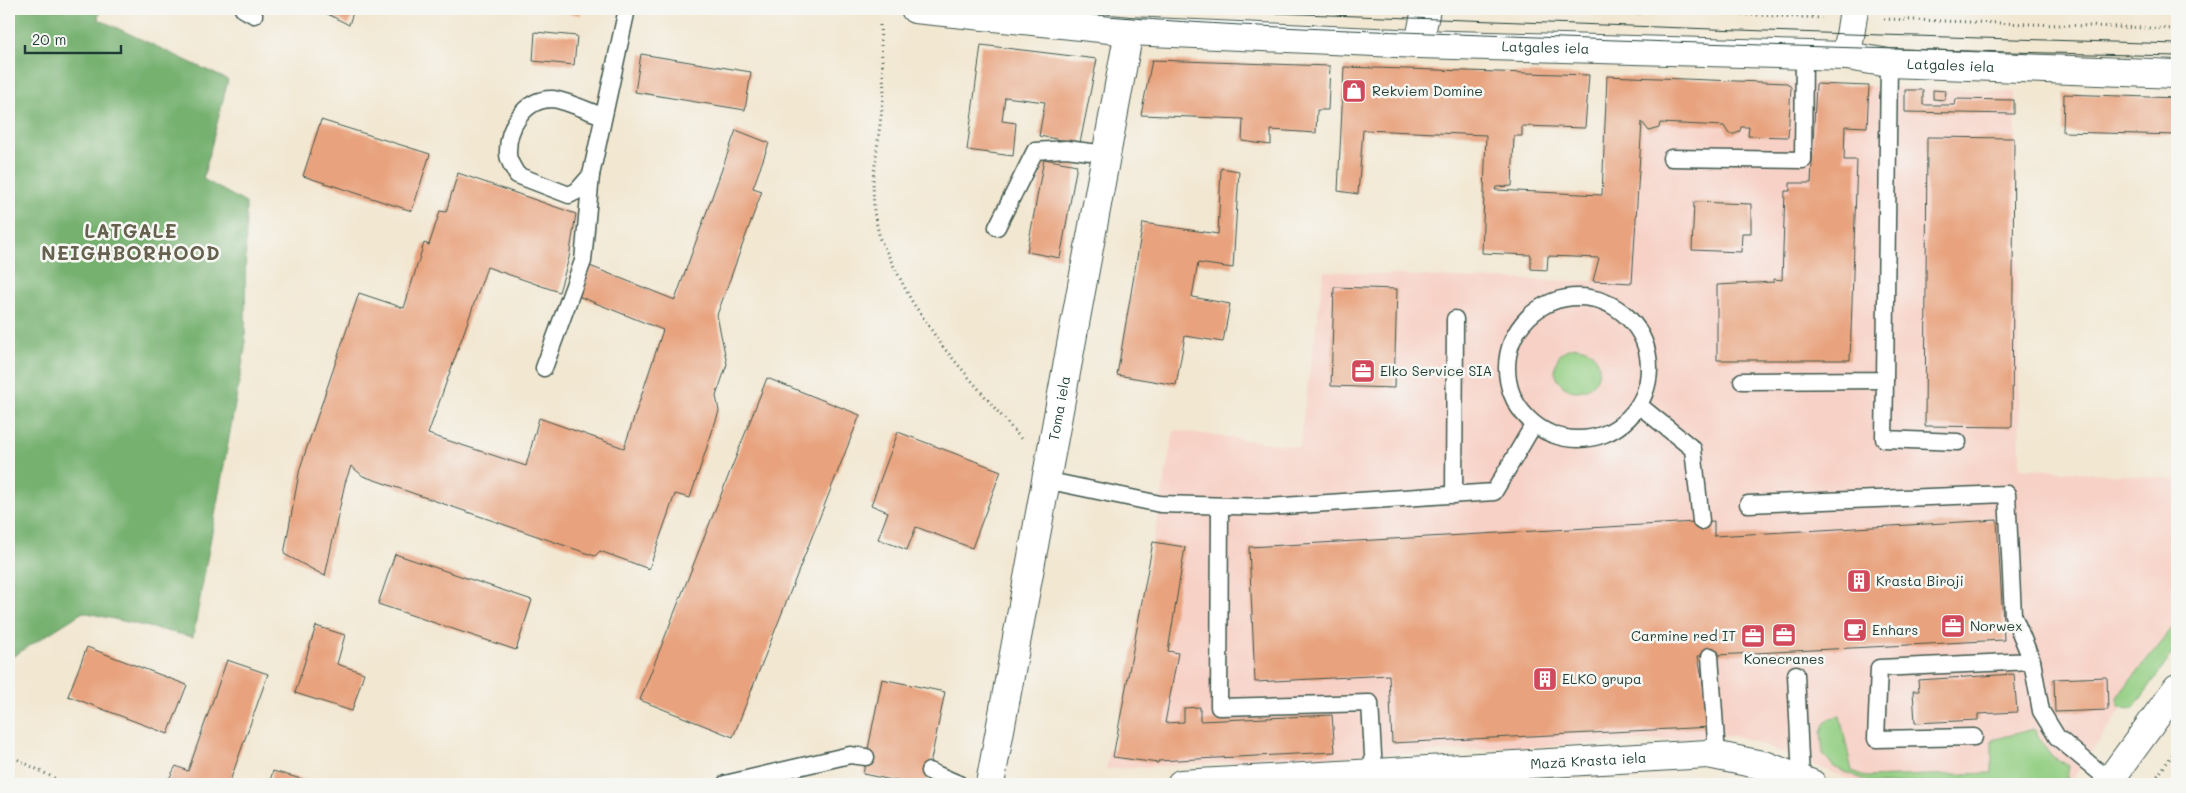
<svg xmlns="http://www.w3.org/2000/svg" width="2186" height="793" font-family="Mali,sans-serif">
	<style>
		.built { fill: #f7d1c6 }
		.green { fill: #93ce82; stroke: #59865b }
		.forest { fill: #76b170; stroke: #4a7752 }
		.building { fill: #e8a37e }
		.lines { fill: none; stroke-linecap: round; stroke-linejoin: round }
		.service-casing { stroke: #3f564c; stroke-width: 19 }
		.minor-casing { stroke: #3f564c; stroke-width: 30 }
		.tertiary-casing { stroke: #3f564c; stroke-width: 30 }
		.path { stroke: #3f564c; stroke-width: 3; stroke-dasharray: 1 4; stroke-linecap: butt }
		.service { stroke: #fff; stroke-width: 16 }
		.minor { stroke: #fff; stroke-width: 28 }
		.tertiary { stroke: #fff; stroke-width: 28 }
		.tram { stroke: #1f3d34; stroke-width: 1 }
		.labels { text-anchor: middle; stroke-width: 5; stroke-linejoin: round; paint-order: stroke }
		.street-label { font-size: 14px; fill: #1f3d34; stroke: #f6f6f2 }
		.poi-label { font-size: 14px; fill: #1f3d34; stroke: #f6f6f2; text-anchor: start }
		.district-label { font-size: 19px; font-weight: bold; letter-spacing: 1px; fill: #65614e; stroke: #f6f6f2 }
	</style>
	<rect width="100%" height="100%" fill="#f6f6f2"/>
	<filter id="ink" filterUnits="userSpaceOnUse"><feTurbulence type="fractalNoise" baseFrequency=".02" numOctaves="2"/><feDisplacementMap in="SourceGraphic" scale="10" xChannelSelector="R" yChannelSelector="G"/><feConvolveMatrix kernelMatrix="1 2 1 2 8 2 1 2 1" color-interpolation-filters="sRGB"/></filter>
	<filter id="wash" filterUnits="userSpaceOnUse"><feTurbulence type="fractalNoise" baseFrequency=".0096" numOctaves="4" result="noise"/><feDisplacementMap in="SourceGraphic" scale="20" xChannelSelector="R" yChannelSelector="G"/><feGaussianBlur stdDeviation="1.12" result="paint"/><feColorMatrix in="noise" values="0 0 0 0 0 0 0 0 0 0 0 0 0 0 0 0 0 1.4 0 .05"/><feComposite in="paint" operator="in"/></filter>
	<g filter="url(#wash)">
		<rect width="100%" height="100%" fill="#f2e7d1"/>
		<path class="built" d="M1607,76L2015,92L2020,468L2177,479V632L2071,781L1860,783L1738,736L1106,769L1109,750H1114L1174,430L1299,447L1324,271L1477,279L1593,281L1599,258Z"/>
		<g class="green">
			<circle cx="1577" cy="369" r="22"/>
			<path d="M2177,622V648L2134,708L2118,707L2117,697Z"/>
			<path d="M1840,716L1852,771L1867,777L1992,773V740L2034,729L2050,755L2069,766L2066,784H1873L1834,767L1823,754L1821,732L1824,724L1830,718Z"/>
		</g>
		<path class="forest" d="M9,9H100L98,19L228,80L203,179L246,203L245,349L193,637L83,612L12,657L9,652Z"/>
		<g id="blocks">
			<g class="building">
				<path d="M318,9H354L349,25Z"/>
				<path d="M556,9H581V15L555,11Z"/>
				<path d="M1600,9H1642L1641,14L1600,11Z"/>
				<path d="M535,32L577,36L574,65L533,61Z"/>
				<path d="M981,45L1097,59L1080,143L1039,136L1045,102L1005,97L1002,121L1016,123L1013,156L967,150Z"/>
				<path d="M641,54L751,72L745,110L635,92Z"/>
				<path d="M1152,60L1330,66L1328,110H1317L1316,133L1271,130V145L1242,141L1243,119L1141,115Z"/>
				<path d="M1344,67L1589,75L1585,128L1522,126V136H1514L1512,186L1496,187L1495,190L1602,195L1607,76L1787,83L1791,87L1788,137L1748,136L1749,127H1741L1740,131L1735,134H1729L1724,126L1660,123L1659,128L1649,131L1642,122L1632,283L1593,281L1599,258L1548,256L1547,270L1531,269V255L1482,253L1486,135L1363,130L1358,194L1338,191Z"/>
				<path d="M1816,84L1869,86L1867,127L1845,126L1844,160H1857L1850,360H1717V285L1774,282V279L1782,280L1785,191H1790V183H1811Z"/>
				<path d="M1905,90H1923V105H1955L1956,99L2014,100V114L1905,112Z"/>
				<path d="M1933,90L1946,91L1945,100L1933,99Z"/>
				<path d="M2064,94L2177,98V135L2063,132Z"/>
				<path d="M321,120L430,154L412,211L303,176Z"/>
				<path d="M736,130L769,143L753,188L762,191L717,315L727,364L716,396L719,411L690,498L675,494L649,569L600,551L595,556L363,476L351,466L345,483L325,576L284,554L300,468L359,293L404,308L424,243L429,245L440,211L446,212L458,173L576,214L569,258L559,292L487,267L428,434L526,466L539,418L624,448L663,330L578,296L590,266L675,300Z"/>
				<path d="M1927,137L2014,138L2012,427L1925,426Z"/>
				<path d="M1044,159L1077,165L1060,258L1027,252Z"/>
				<path d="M1221,168L1239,171L1233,268L1198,263L1192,297L1230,304L1223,342L1185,336L1176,385L1117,375L1143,223L1218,234Z"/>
				<path d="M1694,202L1751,204V233H1742L1741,252L1692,250Z"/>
				<path d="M1334,287L1397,289L1394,388L1331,386Z"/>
				<path d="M767,378L860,415L733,737L640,700Z"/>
				<path d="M898,432L1001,471L972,548L916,527L907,550L878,539L888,512L871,505Z"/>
				<path d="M1997,520L2004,640L1698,656L1711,727L1392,743L1389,675L1255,682L1249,547L1714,521V536Z"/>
				<path d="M1153,542L1185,547L1168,651L1178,653L1165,723L1184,722V708L1200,707V721L1332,715L1335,752L1158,761V763L1113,757Z"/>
				<path d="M395,554L532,600L516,650L378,604Z"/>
				<path d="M316,626L345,635L337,664L364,673L352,711L295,693Z"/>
				<path d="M87,647L187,685L168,734L68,696Z"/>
				<path d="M227,660L268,674L229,784H166L176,766L188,771Z"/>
				<path d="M2014,674L2017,712L1978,714V720L1915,723L1913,691H1919L1918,680Z"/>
				<path d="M2107,677L2108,710L2055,712L2054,679Z"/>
				<path d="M882,679L945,692L926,784H911L863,774Z"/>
				<path d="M273,771L312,782L311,784H269Z"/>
			</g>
		</g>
	</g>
	<g filter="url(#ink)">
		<use href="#blocks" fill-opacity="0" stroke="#3f564c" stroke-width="1"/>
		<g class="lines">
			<defs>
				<g id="service">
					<path d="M243,9L254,15"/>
					<path d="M603,116C590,112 565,100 552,99C523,99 507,129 508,154C508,161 514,169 517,175L569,195L577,191L591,175L627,9"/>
					<path d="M1671,158L1803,160L1804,55"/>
					<path d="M997,227L1035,151L1066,149L1107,154"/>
					<circle cx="1578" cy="368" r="71"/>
					<path d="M544,368L583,261L591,175"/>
					<path d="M1885,380L1884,439L1958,442"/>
					<path d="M1742,381L1885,380L1889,63"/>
					<path d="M1640,406L1693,449L1701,521"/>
					<path d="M1045,480L1160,504L1268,507L1494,492L1534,424"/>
					<path d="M1454,495L1455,319"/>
					<path d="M1748,504L2007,494L2013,615L2032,661L1879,668L1876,739L1974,737"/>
					<path d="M1220,506L1219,707L1370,703L1374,772"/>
					<path d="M1710,656L1717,756"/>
					<path d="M2032,661L2041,711L2057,737L2110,781"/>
					<path d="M1796,674L1801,779"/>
					<path d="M929,771L959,784"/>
					<path d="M725,784L850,755L866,757"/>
					<path d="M1762,784L1767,766"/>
				</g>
				<g id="minor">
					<path d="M1419,44L1426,9"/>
					<path d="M1847,56L1854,9"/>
					<path id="s1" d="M990,784L1129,31"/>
					<path id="s2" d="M1181,784L1708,754L1767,766L1812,784"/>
					<path d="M2107,784L2177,688"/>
				</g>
				<g id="tertiary">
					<path id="s3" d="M915,9L1129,31L1419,44L1847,56L1889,63L2177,74"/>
				</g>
			</defs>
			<use href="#service" class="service-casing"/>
			<use href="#minor" class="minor-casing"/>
			<use href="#tertiary" class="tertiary-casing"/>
			<g class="path">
				<path d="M1642,10L1822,18"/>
				<path d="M1884,19L2177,29"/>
				<path d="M880,25L884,92L873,181L874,212L880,239L911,300L943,347L1022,440"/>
				<path d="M9,755L66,784"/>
				<path d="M2152,784L2177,748"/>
			</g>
			<use href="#service" class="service"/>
			<use href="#minor" class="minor"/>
			<use href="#tertiary" class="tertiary"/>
			<g class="tram">
				<path d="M1034,9C1192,26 1352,30 1511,36C1733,45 1955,51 2177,56"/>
				<path d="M1165,9L1849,34L2177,44"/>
			</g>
		</g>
	</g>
	<defs>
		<symbol id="shop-square" viewBox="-11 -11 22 22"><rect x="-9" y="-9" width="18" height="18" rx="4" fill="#d1495b" stroke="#f6f6f2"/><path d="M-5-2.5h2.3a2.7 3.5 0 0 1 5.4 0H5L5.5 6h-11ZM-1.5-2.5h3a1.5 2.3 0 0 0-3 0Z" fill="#fff"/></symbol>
		<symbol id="office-square" viewBox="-11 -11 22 22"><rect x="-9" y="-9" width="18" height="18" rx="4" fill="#d1495b" stroke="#f6f6f2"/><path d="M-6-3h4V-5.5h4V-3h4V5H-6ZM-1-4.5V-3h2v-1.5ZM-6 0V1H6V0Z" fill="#fff"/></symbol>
		<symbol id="building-square" viewBox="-11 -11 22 22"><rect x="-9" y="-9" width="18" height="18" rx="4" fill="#d1495b" stroke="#f6f6f2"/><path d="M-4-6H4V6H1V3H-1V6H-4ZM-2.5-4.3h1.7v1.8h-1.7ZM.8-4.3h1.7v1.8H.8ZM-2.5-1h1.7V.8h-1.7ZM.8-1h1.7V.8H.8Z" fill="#fff"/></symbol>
		<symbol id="cafe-square" viewBox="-11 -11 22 22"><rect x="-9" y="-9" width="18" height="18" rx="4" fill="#d1495b" stroke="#f6f6f2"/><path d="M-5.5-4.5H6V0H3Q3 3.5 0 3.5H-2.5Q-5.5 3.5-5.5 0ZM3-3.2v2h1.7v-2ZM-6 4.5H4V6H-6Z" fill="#fff"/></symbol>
	</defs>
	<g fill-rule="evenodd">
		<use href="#shop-square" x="1340" y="77" width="28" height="28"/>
		<use href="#office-square" x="1349" y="357" width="28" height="28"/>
		<use href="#building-square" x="1845" y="567" width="28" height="28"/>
		<use href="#office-square" x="1939" y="612" width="28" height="28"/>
		<use href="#cafe-square" x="1841" y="616" width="28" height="28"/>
		<use href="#office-square" x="1770" y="621" width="28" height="28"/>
		<use href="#office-square" x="1739" y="622" width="28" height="28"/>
		<use href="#building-square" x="1531" y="665" width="28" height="28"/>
	</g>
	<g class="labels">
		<g class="street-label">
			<text dy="5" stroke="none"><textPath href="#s3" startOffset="632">Latgales iela</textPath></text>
			<text dy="5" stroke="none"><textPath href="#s3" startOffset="1038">Latgales iela</textPath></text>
			<text dy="5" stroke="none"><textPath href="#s1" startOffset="382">Toma iela</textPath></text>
			<text dy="5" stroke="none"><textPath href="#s2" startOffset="408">Mazā Krasta iela</textPath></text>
		</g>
		<g class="poi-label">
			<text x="1372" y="96">Rekviem Domine</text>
			<text x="1380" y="376">Elko Service SIA</text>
			<text x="1876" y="586">Krasta Biroji</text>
			<text x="1970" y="631">Norwex</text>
			<text x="1872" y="635">Enhars</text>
			<text x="1736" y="641" text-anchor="end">Carmine red IT</text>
			<text x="1784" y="664" text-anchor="middle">Konecranes</text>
			<text x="1562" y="684">ELKO grupa</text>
		</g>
		<g class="district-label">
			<text x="131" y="238">LATGALE<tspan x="131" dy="22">NEIGHBORHOOD</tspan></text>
		</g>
	</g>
	<rect width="2186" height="793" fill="none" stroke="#f6f6f2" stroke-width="30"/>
	<path d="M25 45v8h96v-8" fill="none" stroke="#1f3d34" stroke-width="2.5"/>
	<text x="32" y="45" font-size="15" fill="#1f3d34" stroke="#f6f6f2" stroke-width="4" paint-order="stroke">20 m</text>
</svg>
